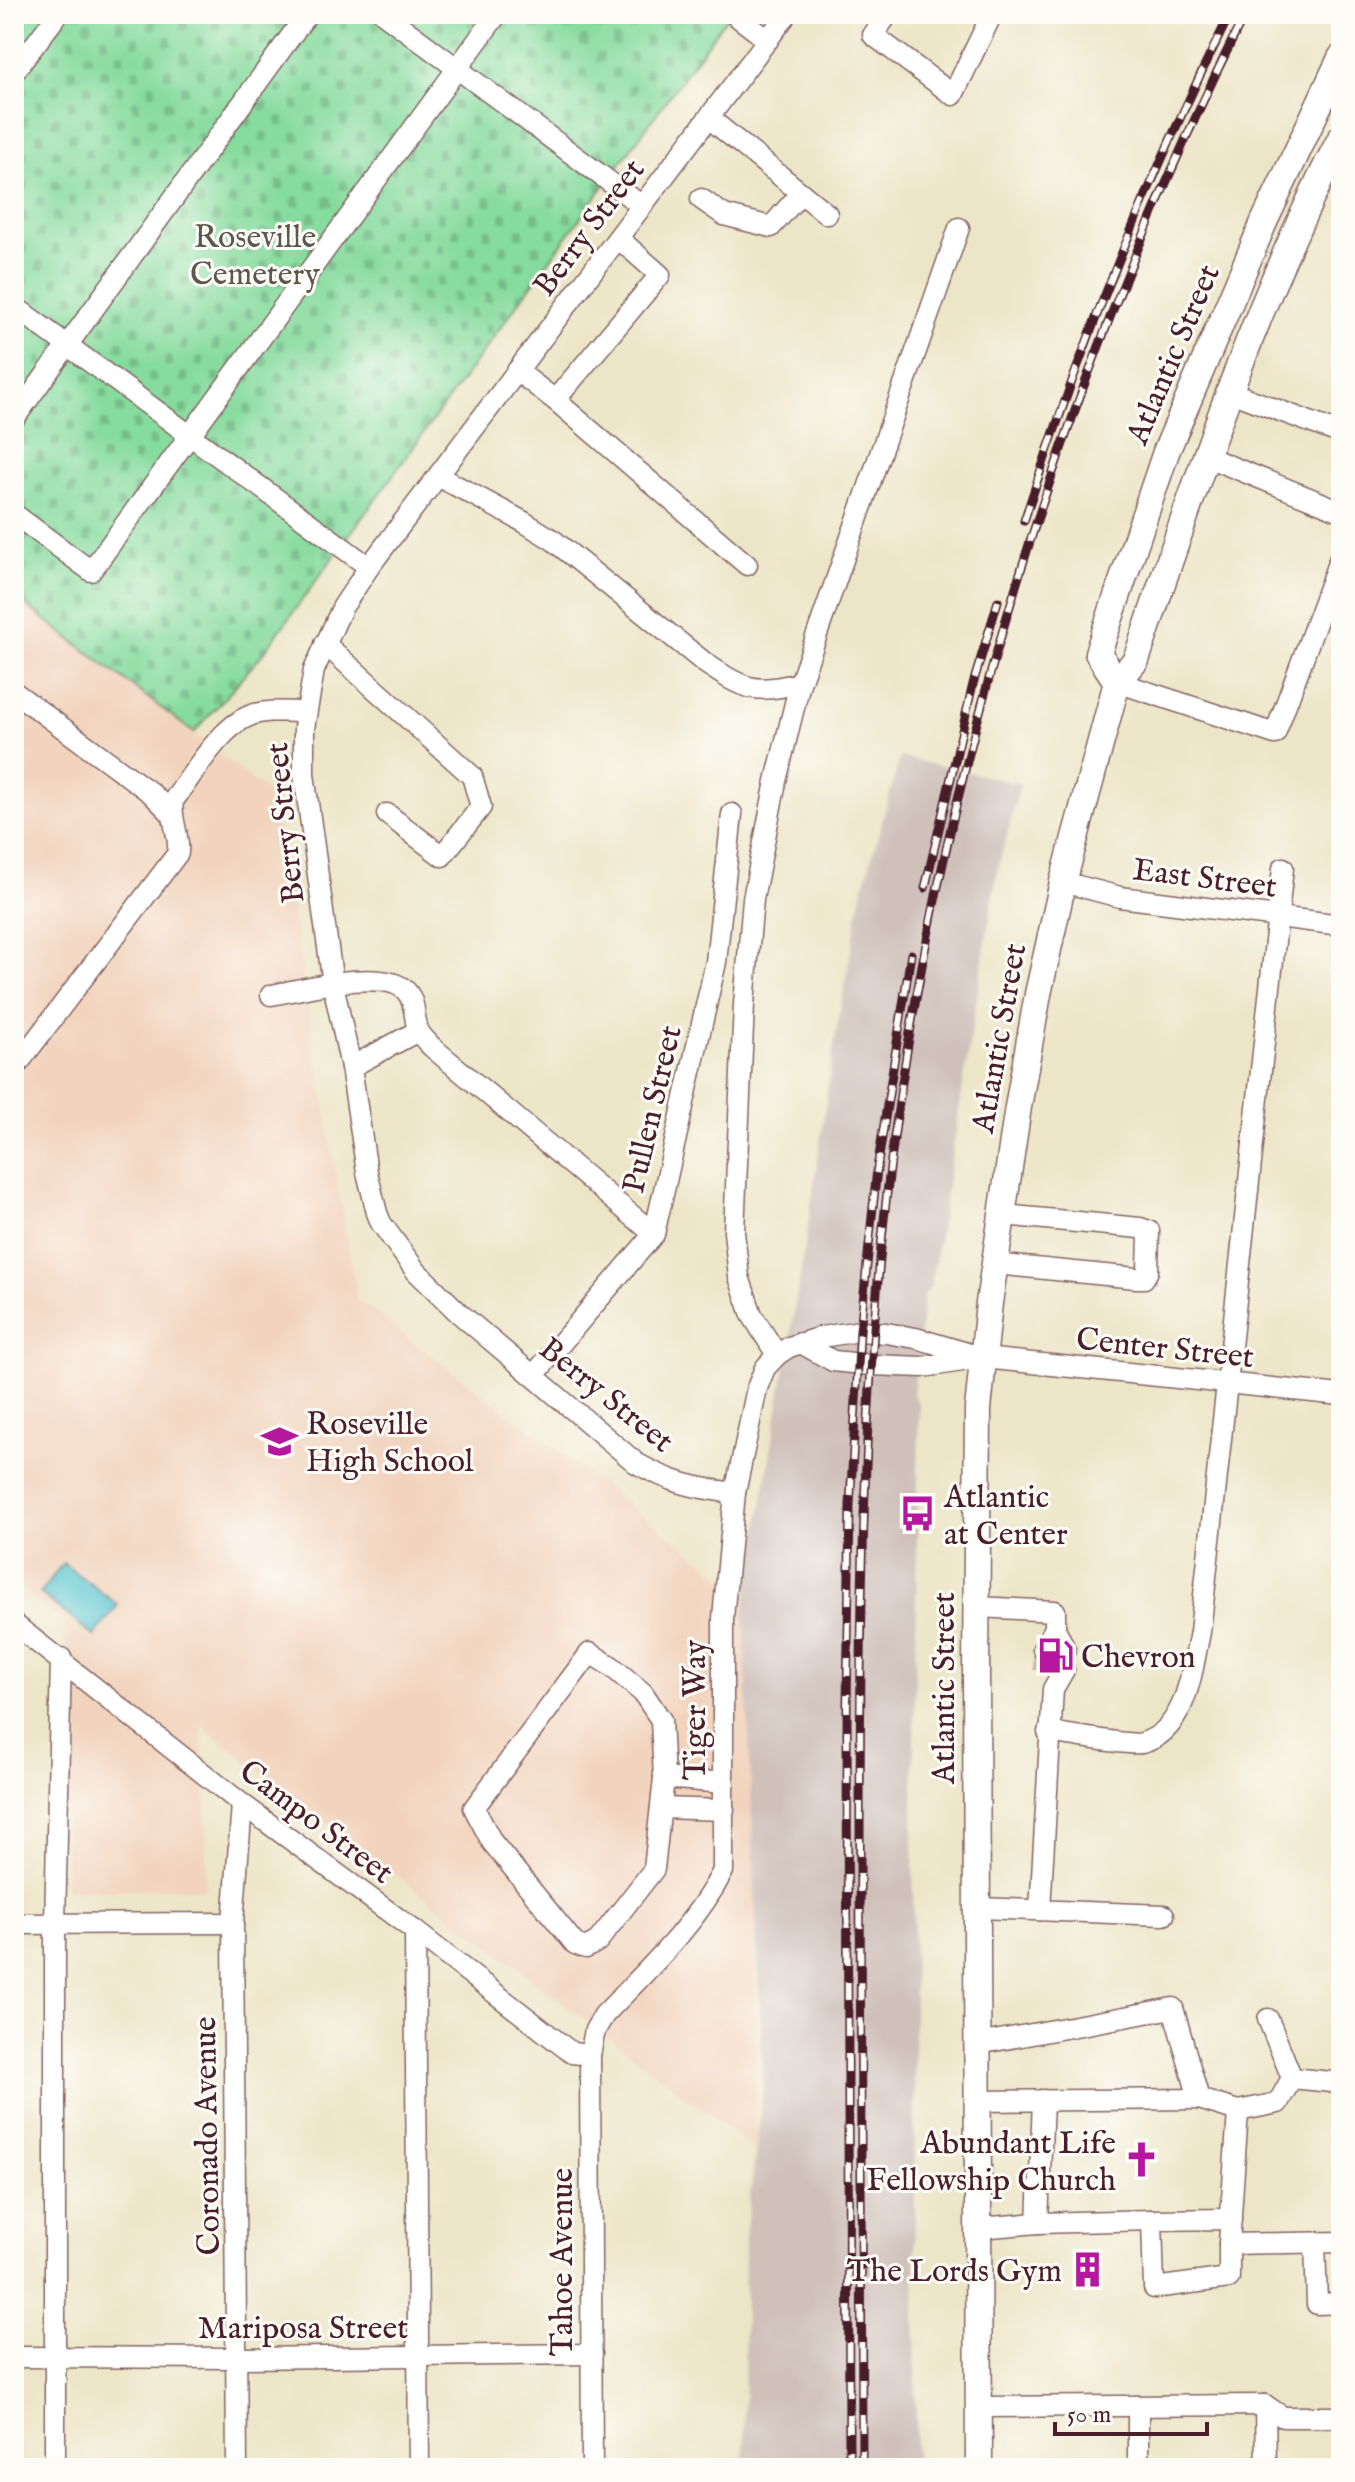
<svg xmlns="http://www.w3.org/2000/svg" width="1355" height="2482" font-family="'IM FELL English',serif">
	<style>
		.built { fill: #f2d4be }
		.industrial { fill: #cfc0ba }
		.cemetery { fill: url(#cemetery-stones); stroke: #687d64; stroke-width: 2 }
		.water { fill: #59c5d0; stroke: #52727e; stroke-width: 2 }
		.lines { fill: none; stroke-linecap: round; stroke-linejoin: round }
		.minor-tunnel { stroke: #ccbda8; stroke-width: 20; stroke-dasharray: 20 10; stroke-linecap: butt }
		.minor-casing { stroke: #836462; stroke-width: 23 }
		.major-casing { stroke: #836462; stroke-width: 29 }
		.minor { stroke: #fff; stroke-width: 20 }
		.major { stroke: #fff; stroke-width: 26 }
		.rail-casing { stroke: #4a1f2b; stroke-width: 9 }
		.rail { stroke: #fdfcf7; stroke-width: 6; stroke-dasharray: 18; stroke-linecap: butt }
		.labels { text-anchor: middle; stroke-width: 6; stroke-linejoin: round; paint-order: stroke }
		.street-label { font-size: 32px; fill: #4a1f2b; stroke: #fdfcf7 }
		.park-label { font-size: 32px; fill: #5c574e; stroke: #fdfcf7 }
		.poi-label { font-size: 32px; fill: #4a1f2b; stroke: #fdfcf7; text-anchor: start }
	</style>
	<defs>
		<pattern id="cemetery-stones" width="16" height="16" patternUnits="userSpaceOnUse" patternTransform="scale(2)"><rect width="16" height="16" fill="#86db9e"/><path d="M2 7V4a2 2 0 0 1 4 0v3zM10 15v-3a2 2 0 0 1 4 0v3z" fill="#75bc88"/></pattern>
	</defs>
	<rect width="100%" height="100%" fill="#fdfcf7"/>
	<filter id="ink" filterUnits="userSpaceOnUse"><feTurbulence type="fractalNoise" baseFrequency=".0125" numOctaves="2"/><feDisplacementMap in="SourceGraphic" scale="16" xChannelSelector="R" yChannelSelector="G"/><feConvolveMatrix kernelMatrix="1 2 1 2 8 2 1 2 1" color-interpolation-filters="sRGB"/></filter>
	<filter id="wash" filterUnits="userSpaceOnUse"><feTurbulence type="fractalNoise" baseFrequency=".006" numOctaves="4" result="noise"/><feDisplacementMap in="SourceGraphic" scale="32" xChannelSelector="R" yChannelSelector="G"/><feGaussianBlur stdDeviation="1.8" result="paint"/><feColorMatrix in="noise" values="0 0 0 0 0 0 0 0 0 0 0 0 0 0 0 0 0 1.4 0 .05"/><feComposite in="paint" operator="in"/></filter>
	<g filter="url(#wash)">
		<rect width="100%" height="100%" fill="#ede5c7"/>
		<path class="built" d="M14,594L273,796L357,1299L756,1601V2150L201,1726L206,1799V1889L65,1890V1623L14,1584Z"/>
		<path class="industrial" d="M900,757L1020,784L996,877L931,1286L924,1295L913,1394L919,1405L913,1809L916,2468H744L745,2237L763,2092L744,1615L808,1227L834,1044L861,896Z"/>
		<path class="cemetery" d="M14,14H729L262,655L194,733L14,596Z"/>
		<path class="water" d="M63,1563L118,1605L94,1636L40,1593Z"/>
	</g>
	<g filter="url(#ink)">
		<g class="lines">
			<path class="minor-tunnel" d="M1043,1670V1649"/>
			<defs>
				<g id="minor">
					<path d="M384,14L642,206"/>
					<path d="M734,14L768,40"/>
					<path d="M888,14L873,35L953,95L992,14"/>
					<path d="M14,72L58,14"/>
					<path d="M709,118L827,214"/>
					<path d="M701,199L724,215L771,227L801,193"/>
					<path d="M14,306L369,567"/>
					<path d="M517,371L555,400L660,275L618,238"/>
					<path d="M1230,392L1339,433L1341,428"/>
					<path d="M555,400L747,565"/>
					<path d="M14,419L307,14"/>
					<path d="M1205,456L1341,511"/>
					<path d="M438,476L524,522L553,540L705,663C745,690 753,694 800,683"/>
					<path d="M14,514L91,571L497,14"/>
					<path d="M325,644L472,776L481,807L442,856L387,814"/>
					<path d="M1117,682L1275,734L1341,555"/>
					<path d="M14,692L151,793L171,813"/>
					<path d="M1063,882L1120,897L1341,925"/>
					<path d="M271,995C300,990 385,967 406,991C417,1003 413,1020 419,1032C422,1037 428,1043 432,1047L654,1234"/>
					<path d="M351,1067L418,1031"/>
					<path d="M14,1069L178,853C180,835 170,819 173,801C193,775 219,728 249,716C266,709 288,712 306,712"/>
					<path d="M995,1264L1136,1278H1144L1148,1271L1149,1231L1140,1228L1003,1215"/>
					<path d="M801,1343L833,1361L871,1365L923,1367L976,1359"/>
					<path d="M777,1355L752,1315L739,1277L734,1232L744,1004L753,899L776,781L800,683L959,228"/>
					<path d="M534,1375L654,1234L716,962L732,814"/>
					<path d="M735,1493C694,1488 672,1483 636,1463L459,1313L416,1271L381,1223L377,1213L367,1172L351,1067L333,984L304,774V728L314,670L342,608L369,567L787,14"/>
					<path d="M977,1607L1055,1611V1628"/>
					<path d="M14,1624L242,1804L415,1931L572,2053L590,2055"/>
					<path d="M1043,1649L1055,1628L1065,1649"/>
					<path d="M590,1653L611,1666L643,1693L661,1720L664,1778L654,1869L598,1941L586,1948L575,1944L492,1842L474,1808Z"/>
					<path d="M1048,1732C1064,1734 1132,1746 1142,1743C1187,1731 1192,1669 1200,1632L1283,868"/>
					<path d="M664,1778L724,1783"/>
					<path d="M661,1808L724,1810"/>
					<path d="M978,1908L1164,1915"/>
					<path d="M1040,1910L1053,1689L1064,1670"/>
					<path d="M14,1924L233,1923"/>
					<path d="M415,1931L419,2468"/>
					<path d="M1268,2019L1292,2078L1341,2083"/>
					<path d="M978,2044L1173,2008L1199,2099L978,2101"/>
					<path d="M1292,2078L1278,2103L1238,2111L1229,2244L1341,2242"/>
					<path d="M1199,2099L1238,2111"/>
					<path d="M1038,2223L1043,2100"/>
					<path d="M979,2228L1038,2223L1152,2220"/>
					<path d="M1315,2243L1317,2304L1341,2303"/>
					<path d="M1229,2244V2278L1154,2288L1152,2220L1231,2219"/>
					<path d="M14,2357L238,2358L592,2354"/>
					<path d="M1265,2405L1283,2417H1341"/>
					<path d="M1265,2405L1266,2468"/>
					<path d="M1138,2406V2468"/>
					<path d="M979,2407L1265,2405"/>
					<path d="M55,2468V1924L61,1658"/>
					<path d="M237,2468L233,1923L242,1804"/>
					<path d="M592,2468L590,2055L595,2030L604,2015C646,1971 695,1926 723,1871V1618L735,1493L757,1388L765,1368L777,1355L789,1347L821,1337L860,1331L886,1333L916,1338L984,1358L1341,1395"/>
				</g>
				<g id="major">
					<path d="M1117,682L1098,653L1166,452L1264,222L1341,58"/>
					<path d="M979,2468L976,1672L978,1409L989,1303L1018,1107L1038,994L1063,882L1117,682L1136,660C1196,483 1254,304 1341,138"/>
				</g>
			</defs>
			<use href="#minor" class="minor-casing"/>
			<use href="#major" class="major-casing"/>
			<use href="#minor" class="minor"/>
			<use href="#major" class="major"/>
			<defs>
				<g id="rail">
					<path d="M1024,521C1080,347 1148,178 1230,14"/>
					<path d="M925,888L973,684L998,601"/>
					<path d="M849,2468L847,1707L850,1505L860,1331L877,1169L911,954"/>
					<path d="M862,2468C861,2266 861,2064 860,1861C860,1630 861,1398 890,1168C941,766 1065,376 1245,14"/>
				</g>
			</defs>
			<use href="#rail" class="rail-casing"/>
			<use href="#rail" class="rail"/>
		</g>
	</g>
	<defs>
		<symbol id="school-bare" viewBox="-9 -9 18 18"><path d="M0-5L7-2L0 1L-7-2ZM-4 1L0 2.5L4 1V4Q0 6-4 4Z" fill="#b5179e" stroke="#fdfcf7" stroke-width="2.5" paint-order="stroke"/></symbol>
		<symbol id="bus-bare" viewBox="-9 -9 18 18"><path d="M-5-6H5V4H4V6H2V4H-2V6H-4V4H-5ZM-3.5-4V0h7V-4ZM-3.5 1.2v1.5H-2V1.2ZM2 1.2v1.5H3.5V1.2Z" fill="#b5179e" stroke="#fdfcf7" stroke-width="2.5" paint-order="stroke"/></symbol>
		<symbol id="fuel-bare" viewBox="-9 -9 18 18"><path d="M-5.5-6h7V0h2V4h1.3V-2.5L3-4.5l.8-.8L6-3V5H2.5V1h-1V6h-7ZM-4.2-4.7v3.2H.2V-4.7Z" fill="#b5179e" stroke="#fdfcf7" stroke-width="2.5" paint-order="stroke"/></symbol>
		<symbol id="church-bare" viewBox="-9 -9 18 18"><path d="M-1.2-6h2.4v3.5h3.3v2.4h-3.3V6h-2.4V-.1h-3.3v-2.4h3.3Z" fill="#b5179e" stroke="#fdfcf7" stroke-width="2.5" paint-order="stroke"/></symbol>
		<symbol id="building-bare" viewBox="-9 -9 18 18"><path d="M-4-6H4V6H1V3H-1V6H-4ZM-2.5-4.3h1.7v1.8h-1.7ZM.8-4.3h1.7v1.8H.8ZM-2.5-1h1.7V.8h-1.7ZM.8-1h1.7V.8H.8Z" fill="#b5179e" stroke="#fdfcf7" stroke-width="2.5" paint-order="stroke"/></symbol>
	</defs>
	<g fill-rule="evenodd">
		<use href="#school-bare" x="254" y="1416" width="51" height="51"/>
		<use href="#bus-bare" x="892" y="1488" width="51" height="51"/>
		<use href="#fuel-bare" x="1030" y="1630" width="51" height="51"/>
		<use href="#church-bare" x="1116" y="2134" width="51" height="51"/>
		<use href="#building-bare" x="1062" y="2244" width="51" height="51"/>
	</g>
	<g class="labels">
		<g class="street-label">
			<text transform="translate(588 227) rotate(-53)" y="11">Berry Street</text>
			<text transform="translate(1172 354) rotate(-67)" y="11">Atlantic Street</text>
			<text transform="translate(284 823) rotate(-96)" y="11">Berry Street</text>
			<text transform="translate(1205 877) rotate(7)" y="11">East Street</text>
			<text transform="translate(998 1038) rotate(-80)" y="11">Atlantic Street</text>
			<text transform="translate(651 1109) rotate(-77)" y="11">Pullen Street</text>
			<text transform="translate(1165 1347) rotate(6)" y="11">Center Street</text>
			<text transform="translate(607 1394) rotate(39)" y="11">Berry Street</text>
			<text transform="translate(943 1688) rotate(-90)" y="11">Atlantic Street</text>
			<text transform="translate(694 1710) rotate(-90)" y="11">Tiger Way</text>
			<text transform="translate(317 1821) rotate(37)" y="11">Campo Street</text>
			<text transform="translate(206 2136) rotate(-91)" y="11">Coronado Avenue</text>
			<text transform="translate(561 2262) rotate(-90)" y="11">Tahoe Avenue</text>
			<text x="303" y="2338">Mariposa Street</text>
		</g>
		<g class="park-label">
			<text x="255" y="247">Roseville<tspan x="255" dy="37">Cemetery</tspan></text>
		</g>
		<g class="poi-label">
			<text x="306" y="1434">Roseville<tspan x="306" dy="37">High School</tspan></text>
			<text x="944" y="1507">Atlantic<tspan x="944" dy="37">at Center</tspan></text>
			<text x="1081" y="1667">Chevron</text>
			<text x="1116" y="2153" text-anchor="end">Abundant Life<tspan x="1116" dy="37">Fellowship Church</tspan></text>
			<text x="1062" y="2281" text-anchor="end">The Lords Gym</text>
		</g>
	</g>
	<rect width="1355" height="2482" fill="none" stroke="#fdfcf7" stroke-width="48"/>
	<path d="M1055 2422v12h152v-12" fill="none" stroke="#4a1f2b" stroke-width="4"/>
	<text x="1067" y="2422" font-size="24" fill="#4a1f2b" stroke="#fdfcf7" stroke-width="6" paint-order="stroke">50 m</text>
</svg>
